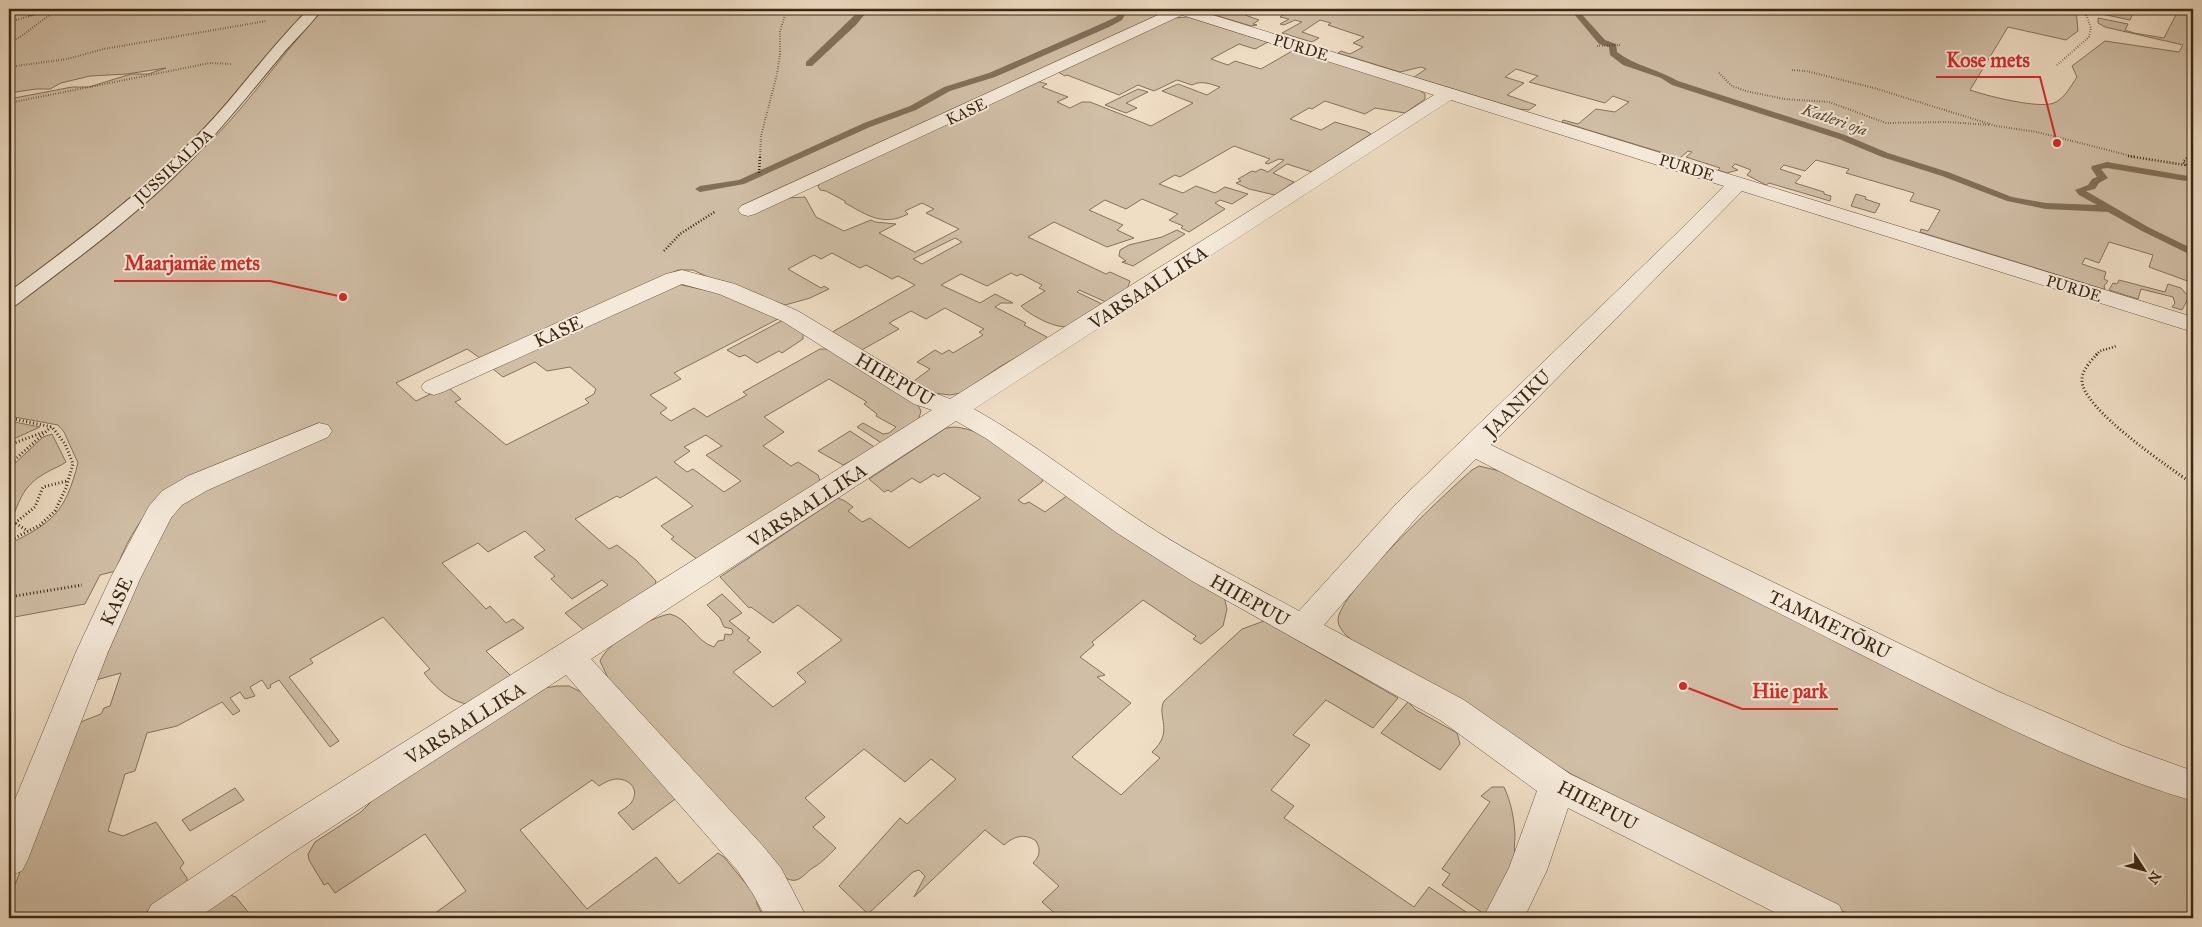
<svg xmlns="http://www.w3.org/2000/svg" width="2202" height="927" font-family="'IM FELL Great Primer',serif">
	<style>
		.green { fill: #d0bea6; stroke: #86725c; fill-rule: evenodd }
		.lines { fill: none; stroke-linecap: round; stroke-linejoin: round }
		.stream { fill: #826f59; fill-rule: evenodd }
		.service-casing { stroke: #68543f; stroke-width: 2 }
		.minor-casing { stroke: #68543f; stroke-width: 1 }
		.path-far2 { stroke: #3b2713; stroke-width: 2; stroke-dasharray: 0.5 2; stroke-linecap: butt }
		.path-far1 { stroke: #3b2713; stroke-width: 2.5; stroke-dasharray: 1 2; stroke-linecap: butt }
		.path { stroke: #3b2713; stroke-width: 3; stroke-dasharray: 1 2.5; stroke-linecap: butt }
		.service { fill: #f5e9d9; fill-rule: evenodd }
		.minor { fill: #f5e9d9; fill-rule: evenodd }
		.labels { text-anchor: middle; stroke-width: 4; stroke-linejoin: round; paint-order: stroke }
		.far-street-label { font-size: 16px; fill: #3b2713; stroke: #f5e9d9 }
		.far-water-label { font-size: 16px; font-style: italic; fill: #5f4b36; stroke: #f5e9d9 }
		.street-label { font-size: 19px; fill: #3b2713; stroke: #f5e9d9 }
		.leader { fill: none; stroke: #d62828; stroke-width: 2 }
		.callout-dot { fill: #d62828; stroke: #f5e9d9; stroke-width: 2 }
		.callout-label { font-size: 20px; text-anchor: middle; font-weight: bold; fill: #d62828; stroke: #f5e9d9; stroke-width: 4; stroke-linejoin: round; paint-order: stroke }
	</style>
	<rect width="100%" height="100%" fill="#efddc4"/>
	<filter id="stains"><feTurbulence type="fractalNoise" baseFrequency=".004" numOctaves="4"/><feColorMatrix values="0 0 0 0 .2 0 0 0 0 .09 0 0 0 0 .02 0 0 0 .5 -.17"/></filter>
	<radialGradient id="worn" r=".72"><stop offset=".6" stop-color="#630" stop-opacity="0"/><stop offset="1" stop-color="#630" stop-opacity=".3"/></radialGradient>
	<g class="green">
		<path d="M9,9H46L28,16L65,9H310L250,75L220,111L169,164L99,224L9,292V99L72,87H89L131,74H148L166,68L127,74L90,76L61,83L50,89H36L9,93Z"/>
		<path d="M324,9H1165L1160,15L787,198L805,197L816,217L844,231L871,220L875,222L896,224L879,233L915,252L959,229L926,213L934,209L922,203L905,211L908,214C883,227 867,215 845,203V201L826,191L820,190L818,186L820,183L1037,81L1047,84L1042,87L1068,97L1057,102L1070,108L1082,102H1090L1151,126L1193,103L1162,91L1178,84L1207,95L1220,87C1210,84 1202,80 1192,85L1177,80L1154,91L1138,85L1119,95L1067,75L1065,76L1058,72L1174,18L1188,17L1268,42L1255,49L1239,44L1211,59L1228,65L1235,61L1261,69L1294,50L1416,88L1425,94V99L1405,113L1375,108L1365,114L1325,101L1312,109L1309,108L1290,119L1321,130L1335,122L1366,131L1371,134L1312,172L1287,164L1273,173L1294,182L1275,195L1249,189L1236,183L1241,181L1238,179L1252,171L1255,172L1261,169L1268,172L1284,160L1279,159L1268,164L1265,163L1270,159L1234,146L1180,177L1175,175L1159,184L1183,193L1196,186L1215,193L1225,187L1248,194L1232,204L1220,200L1215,203L1225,209L1189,232L1181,228L1183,226L1169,220L1178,214L1142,199L1126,209L1105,200L1089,210L1123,225L1117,230L1134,238L1107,247L1054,222L1028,237L1106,274L1110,272L1130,281L1127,289L1106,302L1079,290L1077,292L1102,304C1091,311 1079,322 1068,326C1057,330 1028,314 1021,306L1045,291L1039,288L1042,285L1021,274L1017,276L1011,273L987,286L961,274L941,285L980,303L995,294L1013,303H1001L995,307L1026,323L1024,325L1047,337V340L1001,366L961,393L950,395L934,393L914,381L930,369L917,362L935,350L942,354L949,350L953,353L983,335L979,332L984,329L945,308L926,319L911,311L889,323L899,329L860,351L832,334L834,331L915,285L898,276L892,279L866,265L860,268L832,253L821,259L814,255L788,269L821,288L824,286L829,289L810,298L785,305L712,279L693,270H678L480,358L467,349L396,383L416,401L447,386L461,399L455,402L506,445L589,403L585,399L594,394L596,389L570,367L547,371L535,362L503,377L493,369L677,284L719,293L780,318L674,373L681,379L650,395L667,408L660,413L671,421L694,408L707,417L747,395L743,392L820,349H828L918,405L921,411L918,421L883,444L857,427L863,423L883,434L889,433L896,427L876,416L877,414L864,404L867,402L829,379L764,417L784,432L763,446L791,466L798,462L818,475L820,481L698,560L671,539L674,537L661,526L693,506L656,477L620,498L617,496L575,519L609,549L617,545L636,560L656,581L655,585L586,632L565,613L608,585L602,580L572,599L551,579L555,576L534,557L545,550L525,531L488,552L478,543L442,563L486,609L490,606L506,623L513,619L524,628L486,651L511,676L469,704C451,703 434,686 424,673L430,669L383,617L310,659L313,663L289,677L339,741L330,747L279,680L270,685L271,687L268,689L262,680L250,687L255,696L245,699L240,692L230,698L240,711L233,715L222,702L177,726L147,733L135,771L125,774L108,831L123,836L156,822L184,863L180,868L187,878V883L138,918H9V900L78,723L101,714L104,708L110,706L121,673L96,680L156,540L182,500L321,439L154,504C138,523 123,547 116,571L100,575L85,604L9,618V544C54,522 65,512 78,463L64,432L58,425L9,416V309C80,256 151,202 213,139C253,98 285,50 324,9ZM955,238L962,242L922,264L913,259ZM706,435L722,446L706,455L741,481L724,492L693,469L687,472L674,462L690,451L684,447Z"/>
		<path d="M1195,9H1258L1245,15L1259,20L1253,24L1257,25L1251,26Z"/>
		<path d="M1277,9H2076L2078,31L2066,40L2008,27L1970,90C1987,96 2039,109 2054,103C2064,99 2071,86 2077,77L2072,66L2105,41L2179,52L2183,45L2105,27L2098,23V18L2128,24L2125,30L2134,33L2164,38L2179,9H2193V283L2149,267L2153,255L2109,242L2099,263L2085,258L2082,264L2106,272L2104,279L2108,281L2104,286L2105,289H2103L1920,232L1921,229L1928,231L1940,210L1910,201L1914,193L1846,173L1849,169L1816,160L1805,171L1784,165L1780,169L1801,176L1795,183L1824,192V194L1831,196L1830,201L1769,183L1766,185L1747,175L1751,170L1735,164L1732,167L1738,170L1727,173L1718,170L1720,168L1686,157L1692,152L1688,151L1680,158L1562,122L1563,120L1578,124L1596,109L1615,112L1629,102L1613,96L1605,103L1529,82L1538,76L1516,69L1505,77L1524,83L1507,95L1536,105L1529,110L1519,109L1414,77L1426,69L1421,67L1400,72L1338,53L1341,51L1350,54L1363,47L1353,43L1364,37L1328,25L1331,23L1320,20L1302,32L1319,38L1312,42L1282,33L1302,22L1295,20L1284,25L1280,24L1289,19L1280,17L1285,14L1273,10Z"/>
		<path d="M2093,9H2135L2130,20L2097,13Z"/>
		<path d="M1138,89L1148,92L1126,103L1137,108L1126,113L1105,105Z"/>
		<path d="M1856,194L1866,197L1865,199L1880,204L1875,213L1851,206Z"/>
		<path d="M1177,230L1185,234L1133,266L1122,262L1126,261L1119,256L1120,250L1129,245L1162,237Z"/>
		<path d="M2119,280L2165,292L2168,284L2181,288L2189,297L2182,310L2172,307L2175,303L2173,297L2141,289L2138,299L2109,290L2113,283L2117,284Z"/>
		<path d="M783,320L803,333V339L782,353L779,351L757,363L745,355L739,357L727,350Z"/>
		<path d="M9,421L40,427L9,441Z"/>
		<path d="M955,427C988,430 1018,459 1043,478L1042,482L1018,500L1024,504L1029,502L1045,512L1068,495L1224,597L1227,609L1223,626L1201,644L1193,639L1196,636L1143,600L1092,642L1094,645L1080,657L1105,675L1097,677L1131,703L1072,757L1121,795L1160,758L1152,752C1175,731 1156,717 1164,701L1242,629L1264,621L1398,698L1373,728L1326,700L1293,735L1310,745L1271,790L1294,806L1284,818L1414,907L1429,887L1475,918H1060L1042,902L1059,886L1033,863C1040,856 1041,850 1036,841C1025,833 1014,836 1004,845L985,830L914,897L925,876L919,870L913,872L868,914L839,886L900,818L907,824L956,779L931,759L905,782L864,749L805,798L825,817L813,827L836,848C829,855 822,862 816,866C805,871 800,886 786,878L608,678L600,661C607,643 650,617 670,614C688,618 696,642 714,647L718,641L724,640L725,634L731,635L733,632L732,629L724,627L720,618L707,605L722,594L742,613L729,621L750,638L747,640L761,652L733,672L773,707L806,682L797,673L842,640L798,605L773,623L751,607L749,608L720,577L838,498L845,501L853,507L848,511L862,522L870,518L909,548L981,498L944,473L938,477L934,474L920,483L912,478L891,492L888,490L884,492L869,479L946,428Z"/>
		<path d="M850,431L876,448L843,465L818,451Z"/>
		<path d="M52,434L66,462C61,466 54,468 49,471C25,484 21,495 12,520L9,521V504L14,494L13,489L9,488V469L43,437Z"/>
		<path d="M1479,466L1504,472L2175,793L2193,799V918H1856L1573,775C1515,742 1464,699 1404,668C1388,659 1340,642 1338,621C1336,595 1448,491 1472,470Z"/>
		<path d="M556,686H569L585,694L678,797L633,830L618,813C622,810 628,807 631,803C640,791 631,779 617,779C610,779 604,783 599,786L592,780L520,830L587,909L656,857L679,884L718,853L724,857L756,896L757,904L764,918H428L466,891L425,834L335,893L328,883L324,885L309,860L308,854L315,842L361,812L375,798L546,688Z"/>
		<path d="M1408,702L1416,710L1457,733L1460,744L1440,770L1381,733Z"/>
		<path d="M1492,787H1504C1511,802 1514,818 1515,834C1515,843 1513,849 1516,858L1487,916L1442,885L1450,874L1442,869L1490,802L1481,796Z"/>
		<path d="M235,788L244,800L190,831L182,820Z"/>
		<path d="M230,895L236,897L253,918H191L211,903Z"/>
	</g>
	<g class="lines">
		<g class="stream">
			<path d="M861,9H869L856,25L812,66H806V62Z"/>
			<path d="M1121,9H1128L1122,20L1109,27L995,77L950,91L916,110L870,127L744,184L700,192L695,189L700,186L739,180L864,123L910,106L944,87L989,73L1103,23L1116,17Z"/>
			<path d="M1570,9H1577L1605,40L1616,44L1617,52C1635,66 1658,69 1678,81L1845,135L1888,153L1948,172L2012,197L2046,203L2097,205L2079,195L2075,190L2088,185L2092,179L2097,177L2091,168L2092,166L2107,162L2188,176L2190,178L2185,181L2107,168L2101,169L2108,178L2099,183L2095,189L2086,191L2148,227L2193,249V256L2142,231L2108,212L2046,209L2007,201L1942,176L1882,157L1839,139L1672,85L1661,78L1623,65L1610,55L1609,47L1599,44Z"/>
		</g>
		<defs>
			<path id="service" d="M309,9H322C310,26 293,41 280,57C250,93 221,130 188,163C136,216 75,260 16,305L9,307V292C75,243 141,194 199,134C238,94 269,48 309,9Z"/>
			<g id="minor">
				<path d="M1171,9H1193L2193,317V332L1742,191L1491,445L1997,691L2121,745L2193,771V801C2075,766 1964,706 1854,651C1728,587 1601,525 1476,459L1418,516L1324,625L1464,700L1570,774L1839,905L1845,918H1786L1568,808L1547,870L1524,918H1483L1509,868L1537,791L1440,720L1192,581L1117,533L987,439L956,421L591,659L763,846L781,868L807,918H766L753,894L737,870L566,675L292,853L198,918H145L151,905L266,829L932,410L914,404L782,321L719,294L682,284L443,392L434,395L425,392L421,387L425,382L666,274L682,270L735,284L798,311L932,392L950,399L1434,95L1182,15L755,214L748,216L741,214L738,210L741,206ZM1451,100L1724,186L1675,235L1398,502L1299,611C1244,581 1188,553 1136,518C1082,482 1031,441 974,409Z"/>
				<path d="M319,423L328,425L332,431L328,437L208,490L182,505L171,518L141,577L108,652L28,859L22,871L9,876V814L76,652L111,577L149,506L162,491L188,476Z"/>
			</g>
		</defs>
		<use href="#service" class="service-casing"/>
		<use href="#minor" class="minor-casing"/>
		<g class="path-far2">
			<path d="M9,22L55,9"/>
			<path d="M9,42C26,36 36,23 52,14L51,10"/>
			<path d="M1597,46L1620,45"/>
			<path d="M2057,65L2089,37L2091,28L2084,9"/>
			<path d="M9,67L67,59L104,49L266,21"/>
			<path d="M1792,70L1806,71L1874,88L1996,126L2037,132L2135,157"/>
			<path d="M1719,73L1732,86L1746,91L1784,99L1829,102L1886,123L1948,122L1990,125"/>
			<path d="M9,103L210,63L231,64"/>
			<path d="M760,157L761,136L777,74L780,54V31L787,9"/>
			<path d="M2188,157L2193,151"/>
		</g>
		<g class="path-far1">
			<path d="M2128,156L2185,165"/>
			<path d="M2189,156L2183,162L2193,172"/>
			<path d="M759,173L760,156"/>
			<path d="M664,251L680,234L716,211"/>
			<path d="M2096,355L2100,351L2117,346"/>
		</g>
		<g class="path">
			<path d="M2097,354C2091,361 2082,370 2082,380C2081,408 2170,468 2193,484"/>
			<path d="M9,418L52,427L65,444L73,464L66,488L55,511L40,525L9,541"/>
			<path d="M9,445L44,432"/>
			<path d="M9,465L51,427"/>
			<path d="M15,523L35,507L43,487L67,481"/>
			<path d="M9,524L15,523L28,531"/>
			<path d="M9,597L82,585"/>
		</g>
		<use href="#service" class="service"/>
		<use href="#minor" class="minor"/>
	</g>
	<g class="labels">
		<g class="far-street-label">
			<text transform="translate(1301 47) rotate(17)" y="6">PURDE</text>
			<text transform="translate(966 111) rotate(-25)" y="6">KASE</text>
			<text transform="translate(173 166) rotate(-43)" y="6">JUSSIKALDA</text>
			<text transform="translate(1687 167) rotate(17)" y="6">PURDE</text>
			<text transform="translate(2074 288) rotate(17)" y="6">PURDE</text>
		</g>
		<g class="far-water-label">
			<text transform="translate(1835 119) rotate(19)" y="6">Katleri oja</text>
		</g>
		<g class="street-label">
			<text transform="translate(1148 287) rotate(-33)" y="7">VARSAALLIKA</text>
			<text transform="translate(558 331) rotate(-24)" y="7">KASE</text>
			<text transform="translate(895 379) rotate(30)" y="7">HIIEPUU</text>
			<text transform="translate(1517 403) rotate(-45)" y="7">JAANIKU</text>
			<text transform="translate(807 505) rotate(-33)" y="7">VARSAALLIKA</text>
			<text transform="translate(1250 600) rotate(29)" y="7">HIIEPUU</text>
			<text transform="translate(116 601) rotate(-65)" y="7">KASE</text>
			<text transform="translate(1830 624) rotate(26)" y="7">TAMMETÕRU</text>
			<text transform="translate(465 723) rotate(-32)" y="7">VARSAALLIKA</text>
			<text transform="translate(1598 805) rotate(27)" y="7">HIIEPUU</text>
		</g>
	</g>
	<path class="leader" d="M2057 143L2040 77H1936M343 297L270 281H114M1683 686L1742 709H1838"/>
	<g class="callout-dot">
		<circle cx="2057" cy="143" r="5"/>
		<circle cx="343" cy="297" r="5"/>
		<circle cx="1683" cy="686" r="5"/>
	</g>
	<g class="callout-label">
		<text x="1988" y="67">Kose mets</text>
		<text x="192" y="270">Maarjamäe mets</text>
		<text x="1790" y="698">Hiie park</text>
	</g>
	<rect width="2202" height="927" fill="none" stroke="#efddc4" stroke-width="30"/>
	<rect x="10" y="10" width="2182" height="907" fill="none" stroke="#3b2713" stroke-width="2.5"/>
	<rect x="15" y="15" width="2172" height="897" fill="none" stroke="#3b2713"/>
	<g transform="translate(2144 870) rotate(126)" stroke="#f5e9d9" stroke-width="4" paint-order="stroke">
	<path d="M0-4L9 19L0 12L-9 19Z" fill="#3b2713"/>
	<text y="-8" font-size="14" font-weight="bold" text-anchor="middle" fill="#3b2713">N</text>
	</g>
	<rect width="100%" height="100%" filter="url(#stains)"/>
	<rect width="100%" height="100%" fill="url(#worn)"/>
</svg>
